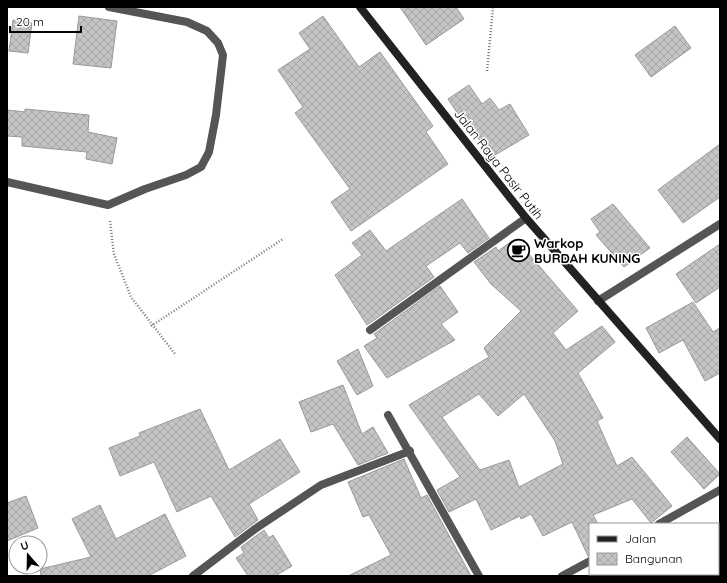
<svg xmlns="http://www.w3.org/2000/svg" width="727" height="583" font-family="Quicksand,sans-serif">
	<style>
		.building { fill: url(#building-cross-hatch); stroke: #999; fill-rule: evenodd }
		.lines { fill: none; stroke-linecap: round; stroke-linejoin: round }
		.path { stroke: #777; stroke-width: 2.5; stroke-dasharray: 1 2; stroke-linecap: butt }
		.street { stroke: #555; stroke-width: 8 }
		.secondary { stroke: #222; stroke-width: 8 }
		.labels { text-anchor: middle; stroke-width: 3; stroke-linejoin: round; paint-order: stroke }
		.street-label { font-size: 13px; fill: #000; stroke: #fff }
		.poi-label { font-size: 13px; font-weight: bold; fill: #000; stroke: #fff; text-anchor: start }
	</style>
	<defs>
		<pattern id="building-cross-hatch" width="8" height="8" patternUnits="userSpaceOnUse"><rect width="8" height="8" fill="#c4c4c4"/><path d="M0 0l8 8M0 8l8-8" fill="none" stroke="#a7a7a7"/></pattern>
	</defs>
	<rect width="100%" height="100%" fill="#fff"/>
	<g class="building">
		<path d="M400,7H456L464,19L426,45Z"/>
		<path d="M79,16L117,21L111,68L73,64Z"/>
		<path d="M323,16L359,67L380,52L433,126L426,132L448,164L351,231L331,202L350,189L295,113L303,107L278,70L310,49L299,33Z"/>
		<path d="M13,20L32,23L28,53L9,51Z"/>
		<path d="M675,26L691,48L651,77L635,55Z"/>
		<path d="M469,85L482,104L490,98L499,110L510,104L529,135L490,158L462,111L458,114L448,99Z"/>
		<path d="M25,109L89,115L88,132L117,138L112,164L86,159L87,152L22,146V137L7,136V110L25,112Z"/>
		<path d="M720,144V197L683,223L658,190Z"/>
		<path d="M462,199L489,238L468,253L460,243L426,266L434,277L367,325L335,275L362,255L352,243L370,230L386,251Z"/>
		<path d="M613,204L650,248L624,267L596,235L600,232L591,219Z"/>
		<path d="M512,241L524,257L528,253L578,311L553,333L566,350L602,326L615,342L578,373L603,418L597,421L617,466L632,457L672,506L651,523L632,499L593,515L598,524H590V556H588L572,522L543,536L531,514L521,519L520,516L491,530L476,499L449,512L437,490L460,477L409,405L489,357L484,348L521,311L491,284L474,262L496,247L498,251ZM479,394L498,416L524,394L555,441L563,464L519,487L509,460L480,470L442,417Z"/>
		<path d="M720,244V287L696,303L676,274Z"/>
		<path d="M440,286L458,312L441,324L455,340L387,378L364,346L377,338L374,334Z"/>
		<path d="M693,302L713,332L720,328V373L705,381L683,340L659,353L646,328Z"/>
		<path d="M358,349L373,386L357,395L337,361Z"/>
		<path d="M343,385L362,434L373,427L388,453L358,465L333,424L311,432L299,402Z"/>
		<path d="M200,409L229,470L280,439L300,472L249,504L258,520L235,537L211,496L177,512L154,462L120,476L109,448L140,436L139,433Z"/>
		<path d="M687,437L720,474L704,489L671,452Z"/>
		<path d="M404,459L421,498L427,495L471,576H348L391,555L369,515L363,517L348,482Z"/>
		<path d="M26,496L38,528L7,541V503Z"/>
		<path d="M100,505L116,539L165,514L186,556L148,576H41L40,569L91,557L72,519Z"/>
		<path d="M264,530L269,538L273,535L292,566L275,576H248L236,558L244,553L241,547Z"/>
	</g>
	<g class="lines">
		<g class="path">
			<path d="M487,71L493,7"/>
			<path d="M110,221L114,254L131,297L175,354"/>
			<path d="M151,326L283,239"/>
		</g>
		<g class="street">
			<path d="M7,182L108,205L145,189L186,175L201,167L209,152L216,115L223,55L218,43L207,31L187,22L109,7"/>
			<path d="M598,301L720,224"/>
			<path d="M370,330L526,218"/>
			<path d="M388,415L479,576"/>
			<path d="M659,524L720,490"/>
			<path d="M193,576L255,529L321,485L410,451"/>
			<path d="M562,576L590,561"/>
		</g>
		<path class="secondary" d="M360,7L526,218L720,439"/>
	</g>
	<defs>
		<symbol id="cafe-ring" viewBox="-11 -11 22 22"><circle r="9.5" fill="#fff" stroke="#000" stroke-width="1.5"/><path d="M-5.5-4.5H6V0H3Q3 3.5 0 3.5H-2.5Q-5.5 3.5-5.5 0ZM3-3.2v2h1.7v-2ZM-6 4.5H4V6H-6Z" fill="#000"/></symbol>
	</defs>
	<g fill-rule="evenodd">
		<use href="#cafe-ring" x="506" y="238" width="25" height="25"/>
	</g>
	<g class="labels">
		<g class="street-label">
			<text transform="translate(499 164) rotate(52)" y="5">Jalan Raya Pasir Putih</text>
		</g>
		<g class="poi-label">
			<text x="534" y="248">Warkop<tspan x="534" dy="15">BURDAH KUNING</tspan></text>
		</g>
	</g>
	<rect width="727" height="583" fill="none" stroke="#000000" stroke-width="16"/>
	<rect x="589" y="523" width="130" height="52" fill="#ffffff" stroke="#999999"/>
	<rect x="597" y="536" width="20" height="6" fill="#222222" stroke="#999999"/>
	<text x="625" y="543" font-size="12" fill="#000000">Jalan</text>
	<rect x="597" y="553" width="20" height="12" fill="url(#building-cross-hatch)" stroke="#999999"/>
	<text x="625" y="563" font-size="12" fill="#000000">Bangunan</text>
	<g transform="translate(28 555) rotate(340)"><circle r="19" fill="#ffffff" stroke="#999999"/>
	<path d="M0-3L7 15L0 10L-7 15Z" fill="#000000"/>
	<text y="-6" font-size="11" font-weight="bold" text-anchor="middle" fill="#000000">U</text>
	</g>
	<path d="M10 26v6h71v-6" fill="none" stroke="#000000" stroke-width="2"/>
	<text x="16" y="26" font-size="12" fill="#000000" stroke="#ffffff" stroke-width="3" paint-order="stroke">20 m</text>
</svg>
